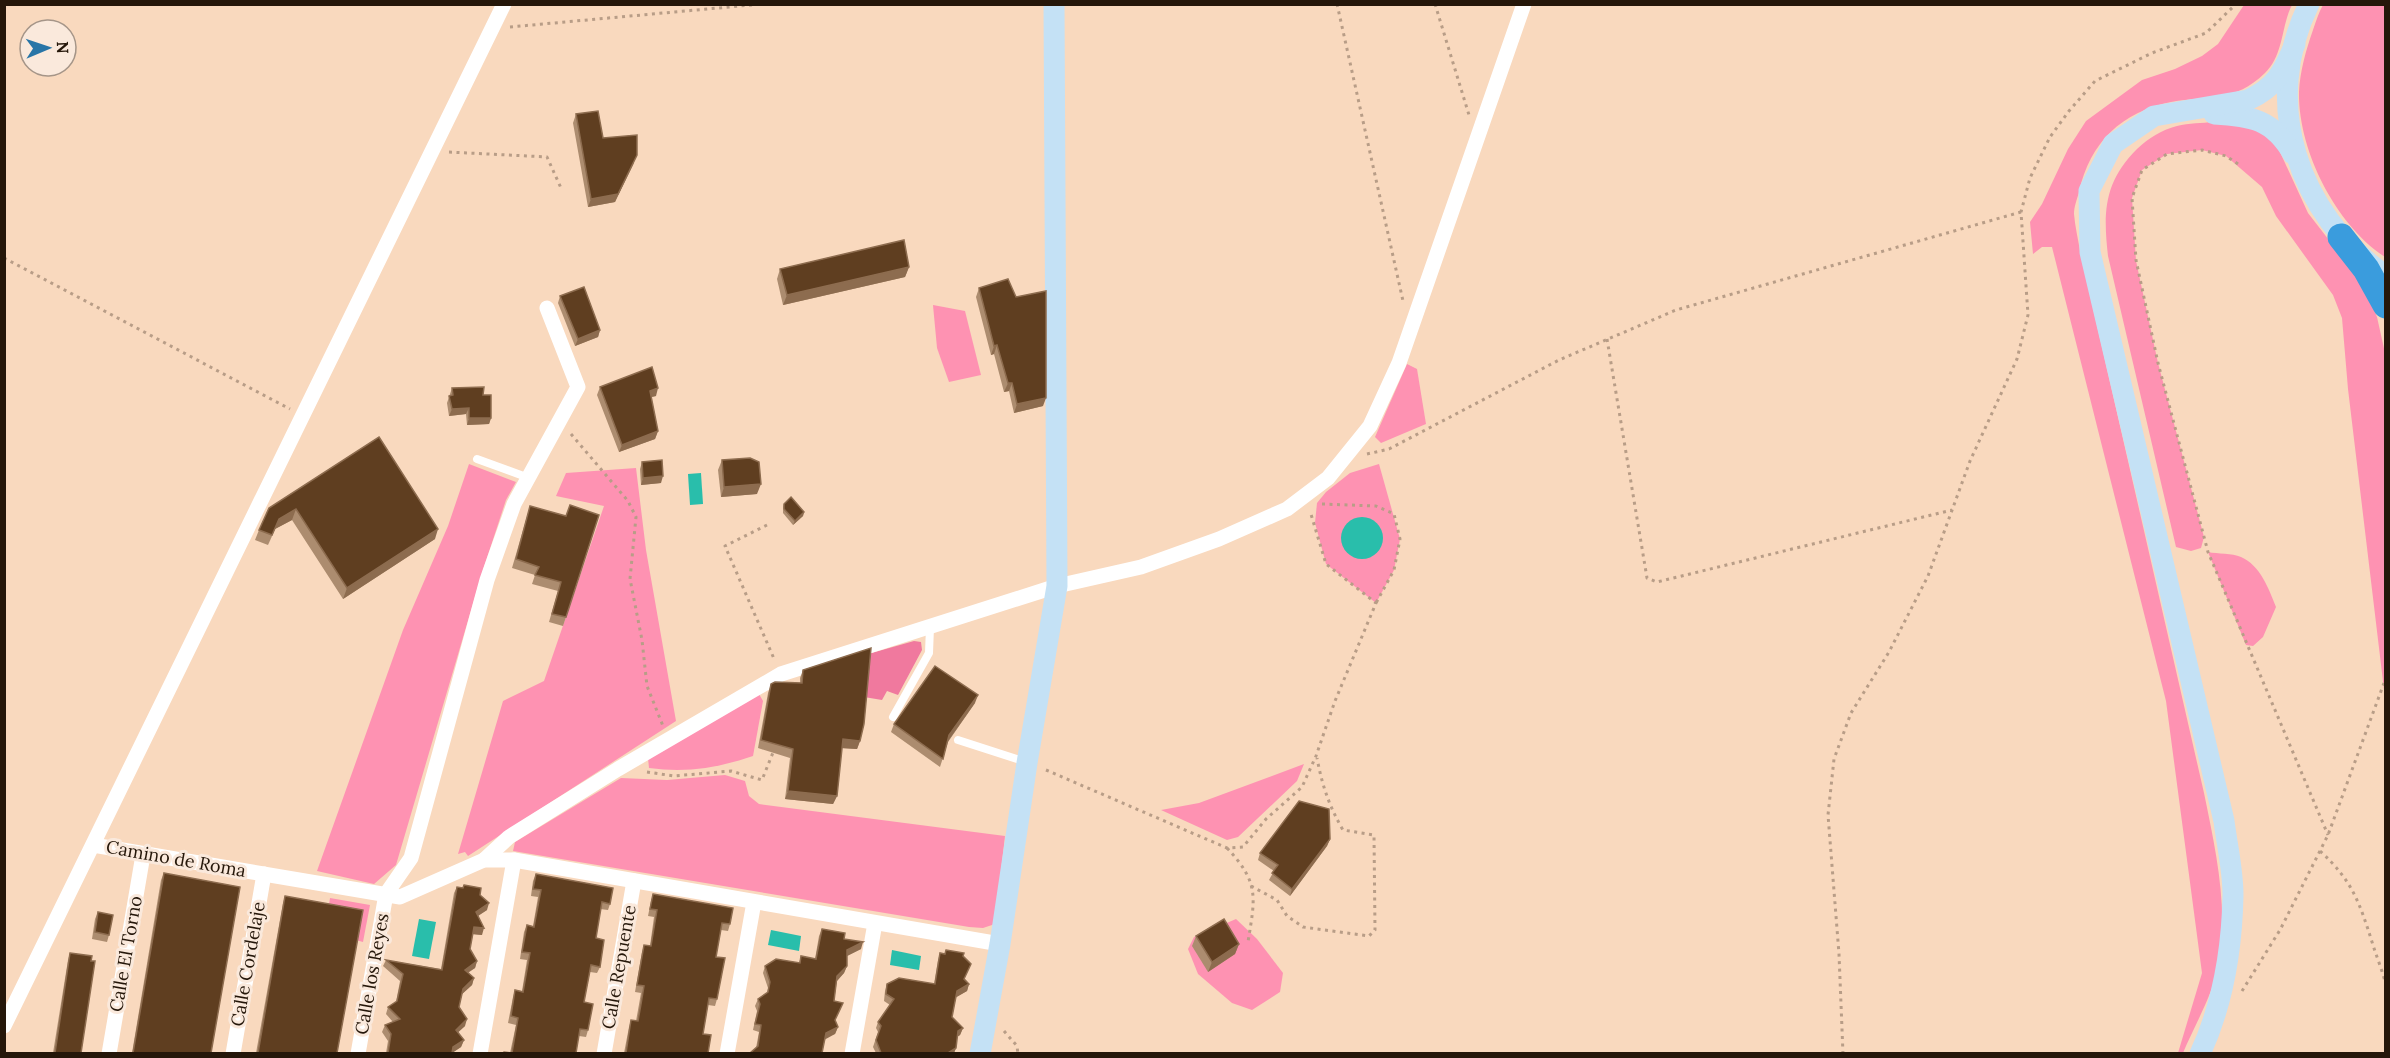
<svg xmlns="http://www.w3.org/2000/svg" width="2390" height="1058" font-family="Lora,serif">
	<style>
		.green { fill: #fe92b2 }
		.forest { fill: #f0799e }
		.water { fill: #29beab }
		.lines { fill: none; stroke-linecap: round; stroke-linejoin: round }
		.path { stroke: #b89d87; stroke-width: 3; stroke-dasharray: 3 4.5; stroke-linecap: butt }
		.lane { stroke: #fff; stroke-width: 8 }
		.street { stroke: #fff; stroke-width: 15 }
		.secondary { stroke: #c4e1f5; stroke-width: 21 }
		.highway { stroke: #3a9cdd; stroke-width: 27 }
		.wall { fill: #ac8c6f }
		.shaded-wall { fill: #8d6c4f }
		.building { fill: #5f3e20; stroke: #8d6c4f; stroke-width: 1.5 }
		.labels { text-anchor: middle; stroke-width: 6; stroke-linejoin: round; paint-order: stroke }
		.street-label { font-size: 18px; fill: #25170a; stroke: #fae9dc }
	</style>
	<rect width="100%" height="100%" fill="#f9d9be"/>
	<g class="green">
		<path d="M2244,5H2292C2281,26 2284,55 2265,73C2234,103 2210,95 2171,102C2122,112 2090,142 2079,192C2077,199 2074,207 2074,214C2075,226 2078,239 2080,251L2204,793C2216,852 2230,912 2217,972C2211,997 2193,1029 2183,1053H2178L2202,973L2166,701L2052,247H2042L2033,254L2030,222L2042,204L2068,149L2086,121L2142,80L2175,69L2202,56L2218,44Z"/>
		<path d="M2323,5H2385V257C2336,225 2298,151 2299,92C2300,71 2306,50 2313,30C2316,21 2319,12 2323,5Z"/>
		<path d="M2214,122L2241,123L2274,139L2308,213L2363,284L2377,317L2385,353V698L2348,389L2342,318L2333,295L2276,216L2262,187L2226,156L2202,150L2167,154L2142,170L2132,198L2136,261L2158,363L2204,537L2201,548L2191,551L2176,547L2108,256C2103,212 2104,182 2137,149C2149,138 2161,130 2177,126C2189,123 2202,123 2214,122Z"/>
		<path d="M933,305L965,311L981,375L949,382L937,348Z"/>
		<path d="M1407,364L1417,369L1426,424L1381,443L1375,437Z"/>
		<path d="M469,464L516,482L506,500L482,573L396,865L374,884L317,871L403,630L448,526Z"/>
		<path d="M1379,464L1400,539L1394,570L1376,603L1326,564L1315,523L1317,503L1326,492L1350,473Z"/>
		<path d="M636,468L646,550L676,721L468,856L465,852L458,854L503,701L544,681L604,506L556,496L566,473Z"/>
		<path d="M2208,552C2218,554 2232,553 2241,557C2260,565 2269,589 2276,607L2263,637L2253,646L2246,645Z"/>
		<path d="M759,694L763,701L753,756C717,768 687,773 649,768L648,758Z"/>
		<path d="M1304,764L1297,781L1238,837L1227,840L1161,810L1199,803Z"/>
		<path d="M725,775L745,781L749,796L759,804L1005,836L995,924L983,928L969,927L513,851L515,842L621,778L667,780Z"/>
		<path d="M330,898L370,905L363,942L356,940L328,911Z"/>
		<path d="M1236,919L1257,939L1283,973L1280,992L1252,1010L1232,1003L1198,974L1188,949L1194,937Z"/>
	</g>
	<path class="forest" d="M914,641L921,642L922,650L898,695L887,691L882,700L864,697L868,654Z"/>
	<g class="water">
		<path d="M701,473L703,504L690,505L688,474Z"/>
		<circle cx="1362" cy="538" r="21"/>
		<path d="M419,919L436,922L429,959L412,956Z"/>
		<path d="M771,930L801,936L799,951L768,945Z"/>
		<path d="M892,950L921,956L919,970L890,965Z"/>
	</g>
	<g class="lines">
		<g class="path">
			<path d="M1337,4L1403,301"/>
			<path d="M1435,4L1469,115"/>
			<path d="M510,27L762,4"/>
			<path d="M449,152L547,157L561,188"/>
			<path d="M2238,164L2226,156L2202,150L2167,154L2142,170L2132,198L2136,260L2158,363L2208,552L2328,835"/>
			<path d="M4,258L290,409"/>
			<path d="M1607,339L1647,578L1657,582L1952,510"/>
			<path d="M571,434L628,501L636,517L630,579L642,640L647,686L663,726"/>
			<path d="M1367,454L1389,449L1559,360L1676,310L2021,212"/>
			<path d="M1322,504L1376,506L1394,514L1400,539L1394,570L1376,603"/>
			<path d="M767,525L725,546L775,661"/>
			<path d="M1046,770L1227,848L1243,847L1266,819L1302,787L1316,756L1335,701L1376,603L1326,564L1310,511"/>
			<path d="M647,772L674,776L731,771L762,780L774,750"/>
			<path d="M1227,848C1260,883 1255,898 1248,942"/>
			<path d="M2320,851C2353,881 2360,904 2373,945C2377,958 2383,972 2386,986"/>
			<path d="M1251,886L1277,900L1287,916L1303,927L1369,936L1375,930L1374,835L1343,830C1329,806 1322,785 1317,758"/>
			<path d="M2242,991L2280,930L2328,835L2384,683"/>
			<path d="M1004,1031L1017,1046L1018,1054"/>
			<path d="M1843,1054L1839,954L1828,815L1834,759L1851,713L1889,652L1928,576L1970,461L2017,359L2028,315L2021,212L2030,178L2050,137L2069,111L2095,81L2152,53L2206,33L2236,4"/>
		</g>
		<g class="lane">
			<path d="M477,459L529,478"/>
			<path d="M893,717L929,653L930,627"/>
			<path d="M958,740L1026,762"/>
		</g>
		<g class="street">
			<path d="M93,845L400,897L484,860H514L1000,944"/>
			<path d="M484,860L509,837L618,769L781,674L1057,586L1141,567L1219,539L1287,509L1328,478L1370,426L1399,363L1524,4"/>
			<path d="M4,1026L504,4"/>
			<path d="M109,1054L143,855"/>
			<path d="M233,1054L264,874"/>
			<path d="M358,1054L386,894L411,858L487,580L514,504L578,387L547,308"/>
			<path d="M480,1054L514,860"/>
			<path d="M604,1054L634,881"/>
			<path d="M727,1054L754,902"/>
			<path d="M852,1054L875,923"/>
		</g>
		<g class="secondary">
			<path d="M2309,4C2260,104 2298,214 2386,276"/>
			<path d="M2214,114C2251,116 2273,119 2293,154"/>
			<path d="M980,1054L1000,944L1027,763L1057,586L1054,4"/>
			<path d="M2200,1054C2223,1004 2232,949 2233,895C2233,870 2227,845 2224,821L2090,252L2089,191L2113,144L2154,116L2248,100C2276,87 2283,72 2295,44"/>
		</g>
		<path class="highway" d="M2341,237L2366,269L2386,305"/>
	</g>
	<g class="wall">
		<path d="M576,114L603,138L634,163L615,202L588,207L573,123Z"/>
		<path d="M909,267L905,277L783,305L777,279L780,269Z"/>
		<path d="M979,288L1043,406L1014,413L1009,391L1004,392L994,354L991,355L976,297Z"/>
		<path d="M560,296L600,330L598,337L575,346L558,303Z"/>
		<path d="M600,387L656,396L651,397L658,431L655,439L619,452L597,395Z"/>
		<path d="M452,388L483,395L491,418L489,424L467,425L466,414L449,416L447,403Z"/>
		<path d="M379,437L435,539L343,599L292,520L275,529L268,545L255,540L259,530Z"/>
		<path d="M722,460L757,494L721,497L718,470Z"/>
		<path d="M642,462L661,483L641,485L640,469Z"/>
		<path d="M784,504L804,512L803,516L793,525L783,513V507Z"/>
		<path d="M530,506L566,516V617L563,626L549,622L558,591L532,584L535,575L512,568Z"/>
		<path d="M803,670L860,741L857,749L842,748L837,796L833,804L785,799L790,758L758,748L768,693L771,684L800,683V678Z"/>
		<path d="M975,703L948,742L940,767L891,732L894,724Z"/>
		<path d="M1330,839L1327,846L1290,896L1269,880L1274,871L1258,860L1260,853Z"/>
		<path d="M164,873L211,1053H132L161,880Z"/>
		<path d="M536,874L610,904L608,910L600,909L596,938L600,967L597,973L590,972L584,1002L588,1030L586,1037L579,1036L510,1053L516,1025L508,1023L513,997L515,990L522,991L527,960L520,959L524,932L527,925L533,926L538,897L531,896L533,881Z"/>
		<path d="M457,887L480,895L487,910L478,916L482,935L473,934L470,949L477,961L475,968L468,973L474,978L472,985L462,994L459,1007L465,1026L458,1032L464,1040L461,1047L452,1053H386L388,1041L382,1032L385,1025L393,1022L386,1014L388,1007L396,1002L400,981L383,966L386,960L441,969L454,893Z"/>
		<path d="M653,894L730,924L728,931L721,930L716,957L717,999L715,1006L708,1005L703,1034L708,1053H624L629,1027L631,1020L636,1021L638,1010L641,993L635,992L642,952L644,945L650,946L654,917L648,916L651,901Z"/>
		<path d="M285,896L337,1053H256L283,903Z"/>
		<path d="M98,912L109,935L107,942L92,939L95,919Z"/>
		<path d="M822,929L844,939L861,949L847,956V966L844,973L837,981L834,1001L843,1003L835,1020L838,1027L835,1034L756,1048L759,1032L753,1030L757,1011L755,1006L758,999L767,993L768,988L763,973L765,966L799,963L801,956L815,959L819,936Z"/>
		<path d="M1196,936L1239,944L1235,954L1208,972L1192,946Z"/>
		<path d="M946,950L963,956L965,979L969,984L967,991L956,997L952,1017L963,1028L960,1035L957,1037L956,1048L954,1053H876L873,1047L878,1032L876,1028L878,1022L890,1005L884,1001L885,991L887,984H934L938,960L940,953L945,954Z"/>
		<path d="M70,953L81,1053H53L68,960Z"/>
	</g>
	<g class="shaded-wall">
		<path d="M637,155L615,202L588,207L591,199Z"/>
		<path d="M909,267L905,277L783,305L787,295Z"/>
		<path d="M600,330L598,337L575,346L578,339Z"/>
		<path d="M997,345L994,354L991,355L994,346Z"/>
		<path d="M1008,383H1012L1009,391L1004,392Z"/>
		<path d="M658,388L656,396L647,398L650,391Z"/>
		<path d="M1046,398L1043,406L1014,413L1017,404Z"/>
		<path d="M469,408L466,414L449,416L452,409Z"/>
		<path d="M469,418H491L489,424L467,425Z"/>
		<path d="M658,431L655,439L619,452L622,445Z"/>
		<path d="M663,476L661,483L641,485L643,478Z"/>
		<path d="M761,484L757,494L721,497L724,487Z"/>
		<path d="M296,509L292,520L275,529L268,545L279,519Z"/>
		<path d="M804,512L803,516L793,525L795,521Z"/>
		<path d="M438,529L435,539L343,599L347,588Z"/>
		<path d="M978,695L975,703L946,744L949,735Z"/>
		<path d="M843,739L860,741L857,749L840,748Z"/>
		<path d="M788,791L837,796L833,804L785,799Z"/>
		<path d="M1330,839L1327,846L1290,896L1292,889Z"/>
		<path d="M489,903L487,910L473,919L476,912Z"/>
		<path d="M474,927L484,928L482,935L471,934Z"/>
		<path d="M863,942L861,949L845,957L847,950Z"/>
		<path d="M1239,944L1235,954L1208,972L1212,962Z"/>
		<path d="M477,961L475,968L462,976L465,970Z"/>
		<path d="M847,966L844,973L835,983L837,976Z"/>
		<path d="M474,978L472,985L460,996L463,989Z"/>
		<path d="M969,984L967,991L955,998L957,991Z"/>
		<path d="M467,1019L465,1026L453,1037L456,1030Z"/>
		<path d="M838,1027L835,1034L824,1040L826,1033Z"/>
		<path d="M963,1028L960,1035L955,1038L958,1031Z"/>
		<path d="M464,1040L461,1047L452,1053L453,1047Z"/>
		<path d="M956,1048L954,1053H948Z"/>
	</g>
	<g class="building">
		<path d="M598,111L603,138L637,135V155L618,194L591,199L576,114Z"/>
		<path d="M904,240L909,267L787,295L780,269Z"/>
		<path d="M1008,279L1016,297L1046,291V398L1017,404L1012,383H1008L997,345L994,346L979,288Z"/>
		<path d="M584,287L600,330L578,339L560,296Z"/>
		<path d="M652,367L658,388L650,391L658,431L622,445L600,387Z"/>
		<path d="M484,387L483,395H491V418H469V408L452,409L449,396L453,395L452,388Z"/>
		<path d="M379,437L438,529L347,588L296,509L279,519L272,535L259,530L269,508Z"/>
		<path d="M750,458L759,462L761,484L724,487L722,460Z"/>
		<path d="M662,460L663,476L643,478L642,462Z"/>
		<path d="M791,497L804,512L795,521L784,509V504Z"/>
		<path d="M570,505L599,515L566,617L552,614L561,582L535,575L539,567L516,559L530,506L566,516Z"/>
		<path d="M871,648L864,724L860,741L843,739L837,796L788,791L793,749L761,740L771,684L775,682L802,683L803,670Z"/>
		<path d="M935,666L978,695L949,735L943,759L894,724Z"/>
		<path d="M1299,801L1329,809L1330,839L1292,889L1272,873L1278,865L1260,853Z"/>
		<path d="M164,873L240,887L211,1053H133Z"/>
		<path d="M536,874L613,888L610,904L602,902L596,938L604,940L600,967L591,965L584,1002L593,1004L588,1030L580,1029L576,1053H503L504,1052L512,1053L518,1018L511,1016L515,990L523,992L530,953L522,952L527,925L534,927L541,890L533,889Z"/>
		<path d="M464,885L481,888L480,895L489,903L476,912L484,928L474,927L470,949L477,961L465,970L474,978L463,989L459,1007L467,1019L456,1030L464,1040L453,1047L452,1053H388L391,1034L385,1025L400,1019L388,1007L397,1001L403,974L386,960L442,970L457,887L463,888Z"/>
		<path d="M653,894L733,908L730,924L722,923L716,957L725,958L722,973L717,999L709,998L703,1034L711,1035L708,1053H626L631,1020L638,1021L641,1004L644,986L637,985L644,945L651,946L657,910L650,909Z"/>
		<path d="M285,896L363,910L337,1053H258Z"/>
		<path d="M98,912L113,915L109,935L95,932Z"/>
		<path d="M1224,919L1239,944L1212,962L1196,936Z"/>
		<path d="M822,929L845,933L844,939L863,942L847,950V966L837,976L834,1001L843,1003L835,1020L838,1027L826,1033L822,1053H750L758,1046L761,1025L755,1024L760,1004L758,999L768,992L770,982L765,966L776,959L800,963L801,956L816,959Z"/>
		<path d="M946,950L964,953L963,956L971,964L964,979L969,984L957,991L952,1017L963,1028L958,1031L956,1048L948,1053H881L876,1040L881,1026L878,1022L894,999L886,994L887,984L899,978L935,984L940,953L945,954Z"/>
		<path d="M70,953L92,956L91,961H95L81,1053H55Z"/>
	</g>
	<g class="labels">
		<g class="street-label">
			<text transform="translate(176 859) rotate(10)" y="6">Camino de Roma</text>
			<text transform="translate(126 954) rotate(-80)" y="6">Calle El Torno</text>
			<text transform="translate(248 964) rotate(-80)" y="6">Calle Cordelaje</text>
			<text transform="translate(619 967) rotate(-80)" y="6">Calle Repuente</text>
			<text transform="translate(372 974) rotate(-80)" y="6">Calle los Reyes</text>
		</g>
	</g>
	<rect width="2390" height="1058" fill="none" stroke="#25170a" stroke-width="12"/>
	<g transform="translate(48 48) rotate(88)"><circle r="28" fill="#fae9dc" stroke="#a59588" stroke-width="1.5"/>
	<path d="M0-4.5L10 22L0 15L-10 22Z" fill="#2875a7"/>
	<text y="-9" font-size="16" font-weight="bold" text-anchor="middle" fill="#25170a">N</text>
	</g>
</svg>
